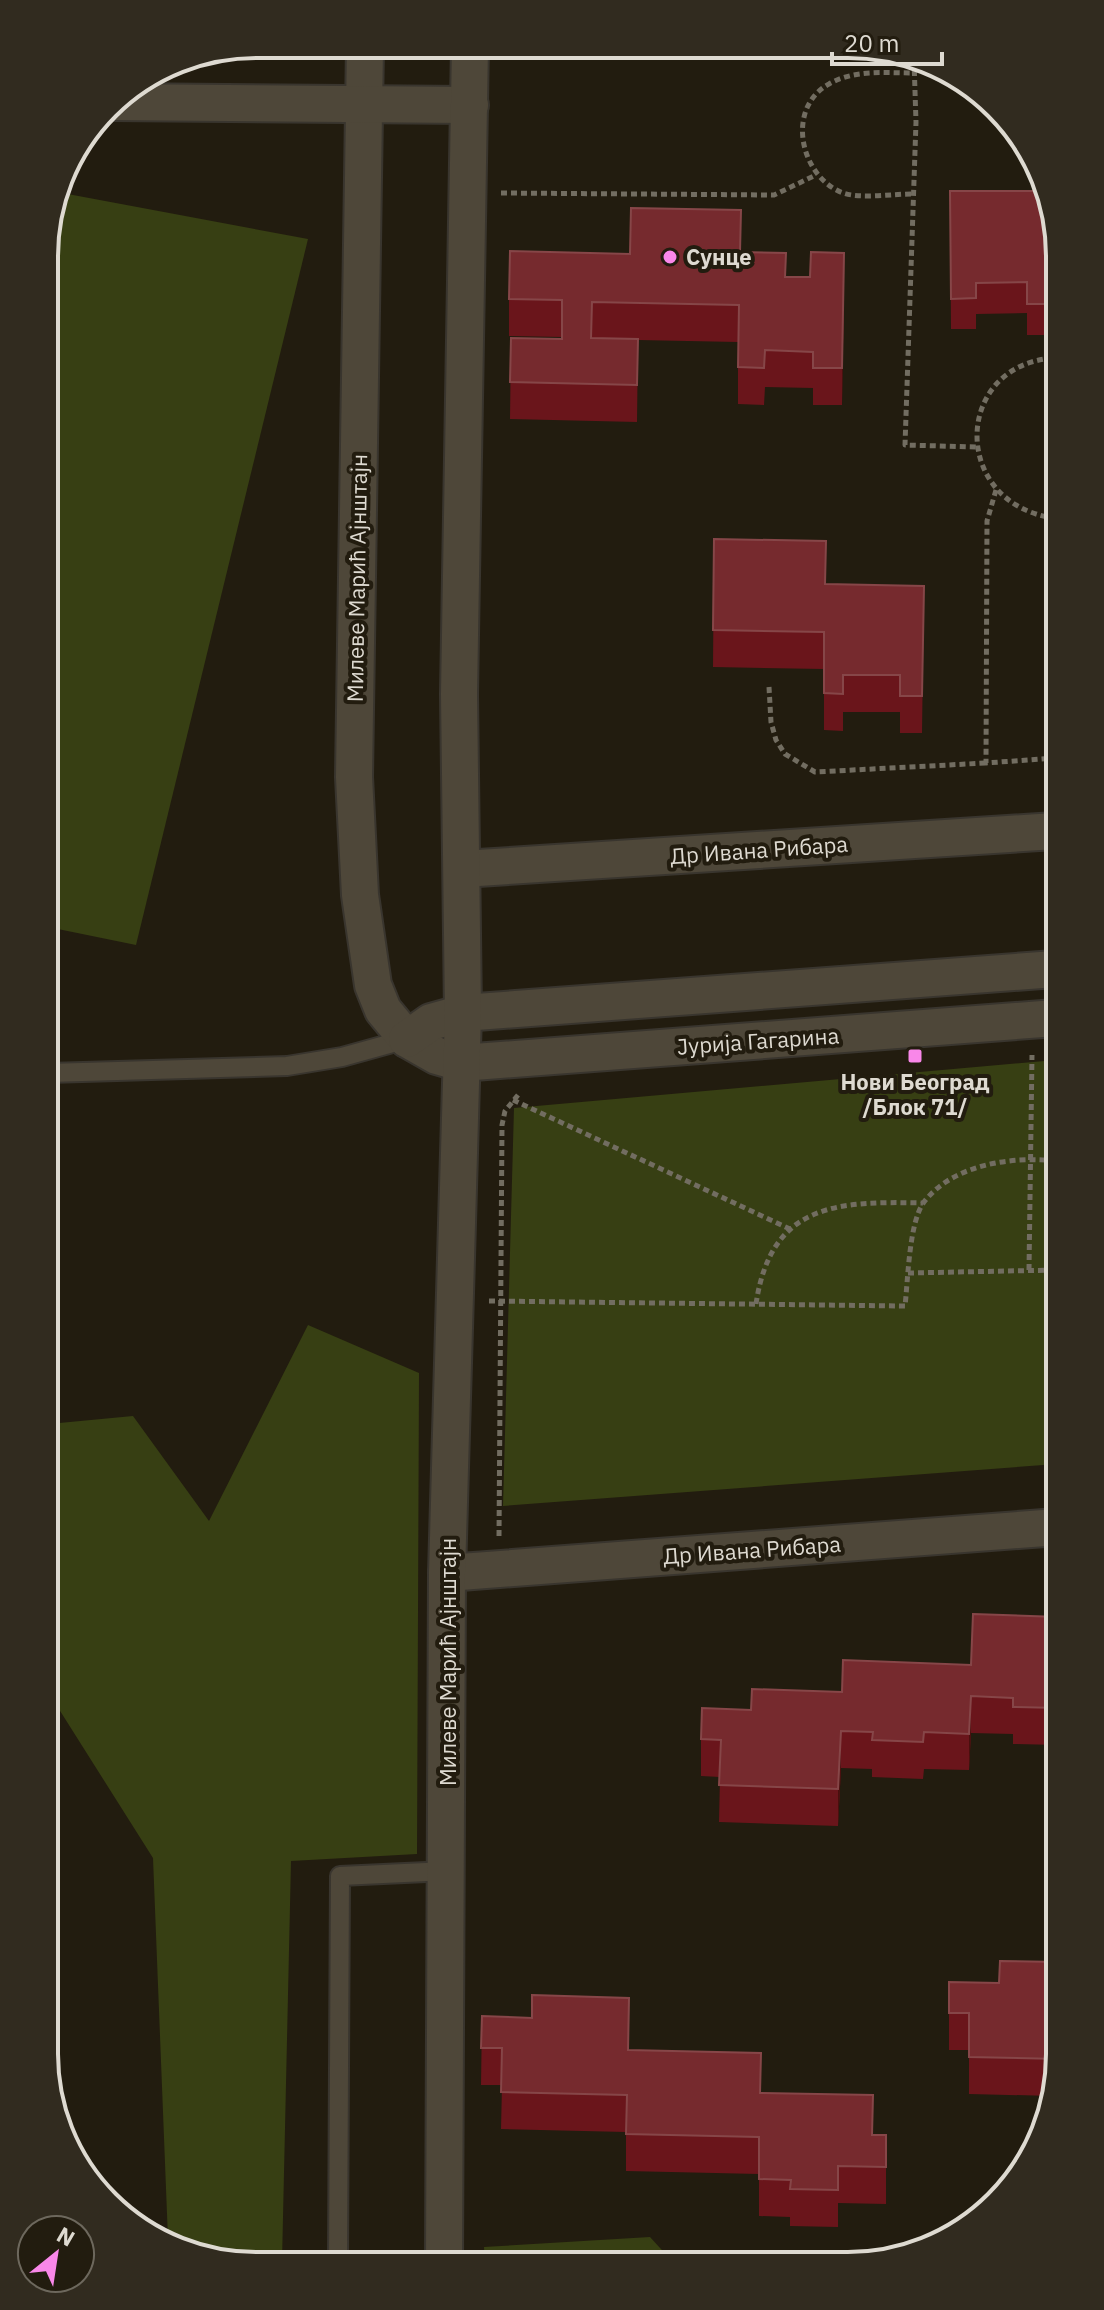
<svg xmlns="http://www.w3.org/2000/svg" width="1104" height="2310" font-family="'IBM Plex Sans',sans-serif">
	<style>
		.green { fill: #373f13 }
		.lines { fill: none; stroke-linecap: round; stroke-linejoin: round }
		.service-casing { stroke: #39352e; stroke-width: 22 }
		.minor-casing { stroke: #39352e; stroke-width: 40 }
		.path { stroke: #726d61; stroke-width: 5; stroke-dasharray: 6 4; stroke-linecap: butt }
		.service { stroke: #4e4739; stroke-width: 18 }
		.minor { stroke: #4e4739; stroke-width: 36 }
		.wall { fill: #6a151b }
		.shaded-wall { fill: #480f0e }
		.building { fill: #762a2e; stroke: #864648; stroke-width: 2 }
		.poi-dot { fill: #f987e9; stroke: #221c0f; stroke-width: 3 }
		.labels { text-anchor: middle; stroke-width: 8; stroke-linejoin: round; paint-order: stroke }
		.poi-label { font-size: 22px; font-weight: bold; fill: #dedad1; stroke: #221c0f; text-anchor: start }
		.street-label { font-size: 22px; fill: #dedad1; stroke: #221c0f }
		.rim { fill: none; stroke: #dedad1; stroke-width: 4 }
	</style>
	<rect width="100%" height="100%" fill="#221c0f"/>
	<g class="green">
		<path d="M57,192L308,239L136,945L48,927L46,228Z"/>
		<path d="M1056,1060L1057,1464L503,1506L514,1108Z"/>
		<path d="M308,1325L419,1373L417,1854L291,1861L282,2262H215L168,2239L153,1858L50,1695L49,1424L133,1416L209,1521Z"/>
		<path d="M650,2237L671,2260L485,2261L484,2247Z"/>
	</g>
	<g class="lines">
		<defs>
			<g id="service">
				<path d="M48,1073L287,1066L342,1057L407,1039"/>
				<path d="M338,2261L340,1876L448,1871"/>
			</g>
			<g id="minor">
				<path d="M365,45L354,777L360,895L373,985L383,1010L407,1039L437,1056L461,1063L1056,1018"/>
				<path d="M112,102L470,105"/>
				<path d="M462,869L1055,831"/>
				<path d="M407,1039L431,1022L463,1013L1055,969"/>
				<path d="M447,1573L1058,1527"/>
				<path d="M444,2261L447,1573L463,1013L459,694L470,45"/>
			</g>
		</defs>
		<use href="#service" class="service-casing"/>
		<use href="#minor" class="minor-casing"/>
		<g class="path">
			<path d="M914,60L916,122L905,445L976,447"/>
			<path d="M501,193L774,195L816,175"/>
			<path d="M911,194C892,194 861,199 843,193C800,177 785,108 829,84C855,69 886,73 914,73"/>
			<path d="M1053,358C952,366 951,504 1054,518"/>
			<path d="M996,490L987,521L986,763L1055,758"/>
			<path d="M769,687L771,722L776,740L785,754L815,772L986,763"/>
			<path d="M513,1100L790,1229"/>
			<path d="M1029,1270L1032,1055"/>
			<path d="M908,1273L1057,1270"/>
			<path d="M489,1301L905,1306C908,1280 909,1222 924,1202C953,1164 1013,1156 1056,1161"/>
			<path d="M756,1304C771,1203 837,1201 923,1203"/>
			<path d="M499,1536L502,1125L505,1111L518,1095"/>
		</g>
		<use href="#service" class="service"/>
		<use href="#minor" class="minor"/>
	</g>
	<g class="wall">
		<path d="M950,191L1053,200V335H1027V313L976,314V329H951Z"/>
		<path d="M741,252L786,277L844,290L842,405H813V388L765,387L764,405L738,404V342L638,340L637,422L510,419L511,338L562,339V337L509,336V299L630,254Z"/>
		<path d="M714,539L826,584L924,586L922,733H900V712H843V731L824,730V669L713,667Z"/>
		<path d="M1058,1617V1745L1013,1744V1734L971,1733L969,1770L924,1769L923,1779L872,1777V1769L841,1768L838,1826L719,1822L720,1777L701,1776V1739L751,1710L971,1665Z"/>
		<path d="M1059,1962L1060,2069L1053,2096L969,2094V2050H949V1982L999,1983Z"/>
		<path d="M482,2016L629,2050L761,2093L873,2135H886V2204L838,2203V2227L790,2226V2217L759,2216V2174L626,2171V2132L501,2129L502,2085H481Z"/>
	</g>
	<g class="shaded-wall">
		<path d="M844,253V290L842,405V368Z"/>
		<path d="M971,1696V1733L969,1770V1734Z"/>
		<path d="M841,1731V1768L838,1826V1789Z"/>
	</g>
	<g class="building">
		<path d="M950,191H1047L1053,200V304H1027V282L976,283V298L951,299Z"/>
		<path d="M631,208L741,210L740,252L786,253L785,277H810L811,252L844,253L842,368H813V352L765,350L764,368L738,367L739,305L592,302L591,338L638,339L637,385L510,382L511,338L562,339V300L509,299L510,251L630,254Z"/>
		<path d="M714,539L826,541L825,584L924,586L922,696H900V675H843V694L824,693V632L713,630Z"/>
		<path d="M973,1614L1058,1617V1708L1013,1707V1698L971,1696L969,1734L924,1732L923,1742L872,1740L873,1732L841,1731L838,1789L719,1785L721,1740L701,1739L702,1708L751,1710L752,1689L842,1692L843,1660L971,1665Z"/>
		<path d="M1000,1961L1059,1962V2059L969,2057V2013H949V1982L999,1983Z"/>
		<path d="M532,1995L629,1998L628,2050L761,2053L760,2093L873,2095L872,2135H886V2167L838,2166V2190L790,2189L791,2180L759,2179V2137L626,2134L627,2095L501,2092L502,2048H481L482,2016L532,2018Z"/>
	</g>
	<g class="poi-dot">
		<circle cx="670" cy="257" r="8"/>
		<rect x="907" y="1048" width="16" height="16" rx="4"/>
	</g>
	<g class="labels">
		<g class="poi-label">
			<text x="686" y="265">Сунце</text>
			<text x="915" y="1090" text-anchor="middle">Нови Београд<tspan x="915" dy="25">/Блок 71/</tspan></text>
		</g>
		<g class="street-label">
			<text transform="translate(357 578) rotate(-89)" y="8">Милеве Марић Ајнштајн</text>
			<text transform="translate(759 850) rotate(-4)" y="8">Др Ивана Рибара</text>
			<text transform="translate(758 1041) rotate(-4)" y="8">Јурија Гагарина</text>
			<text transform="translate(752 1550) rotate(-4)" y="8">Др Ивана Рибара</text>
			<text transform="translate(448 1662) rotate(-90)" y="8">Милеве Марић Ајнштајн</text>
		</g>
	</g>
	<path d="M0 0H1104V2310H0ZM256 58H848A198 198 0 0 1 1046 256V2054A198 198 0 0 1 848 2252H256A198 198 0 0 1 58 2054V256A198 198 0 0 1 256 58Z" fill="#312b1f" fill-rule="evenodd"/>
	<path class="rim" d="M256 58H848A198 198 0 0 1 1046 256V2054A198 198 0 0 1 848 2252H256A198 198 0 0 1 58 2054V256A198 198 0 0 1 256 58Z"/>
	<g transform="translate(56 2254) rotate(30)"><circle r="38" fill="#221c0f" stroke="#6d685d" stroke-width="2"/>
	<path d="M0-6L14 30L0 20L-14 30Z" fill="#f987e9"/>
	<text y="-12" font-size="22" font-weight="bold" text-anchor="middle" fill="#dedad1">N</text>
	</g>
	<path d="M832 52v12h110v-12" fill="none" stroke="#dedad1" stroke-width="4"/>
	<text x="844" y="52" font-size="24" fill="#dedad1" stroke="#221c0f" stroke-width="6" paint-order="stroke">20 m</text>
</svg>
